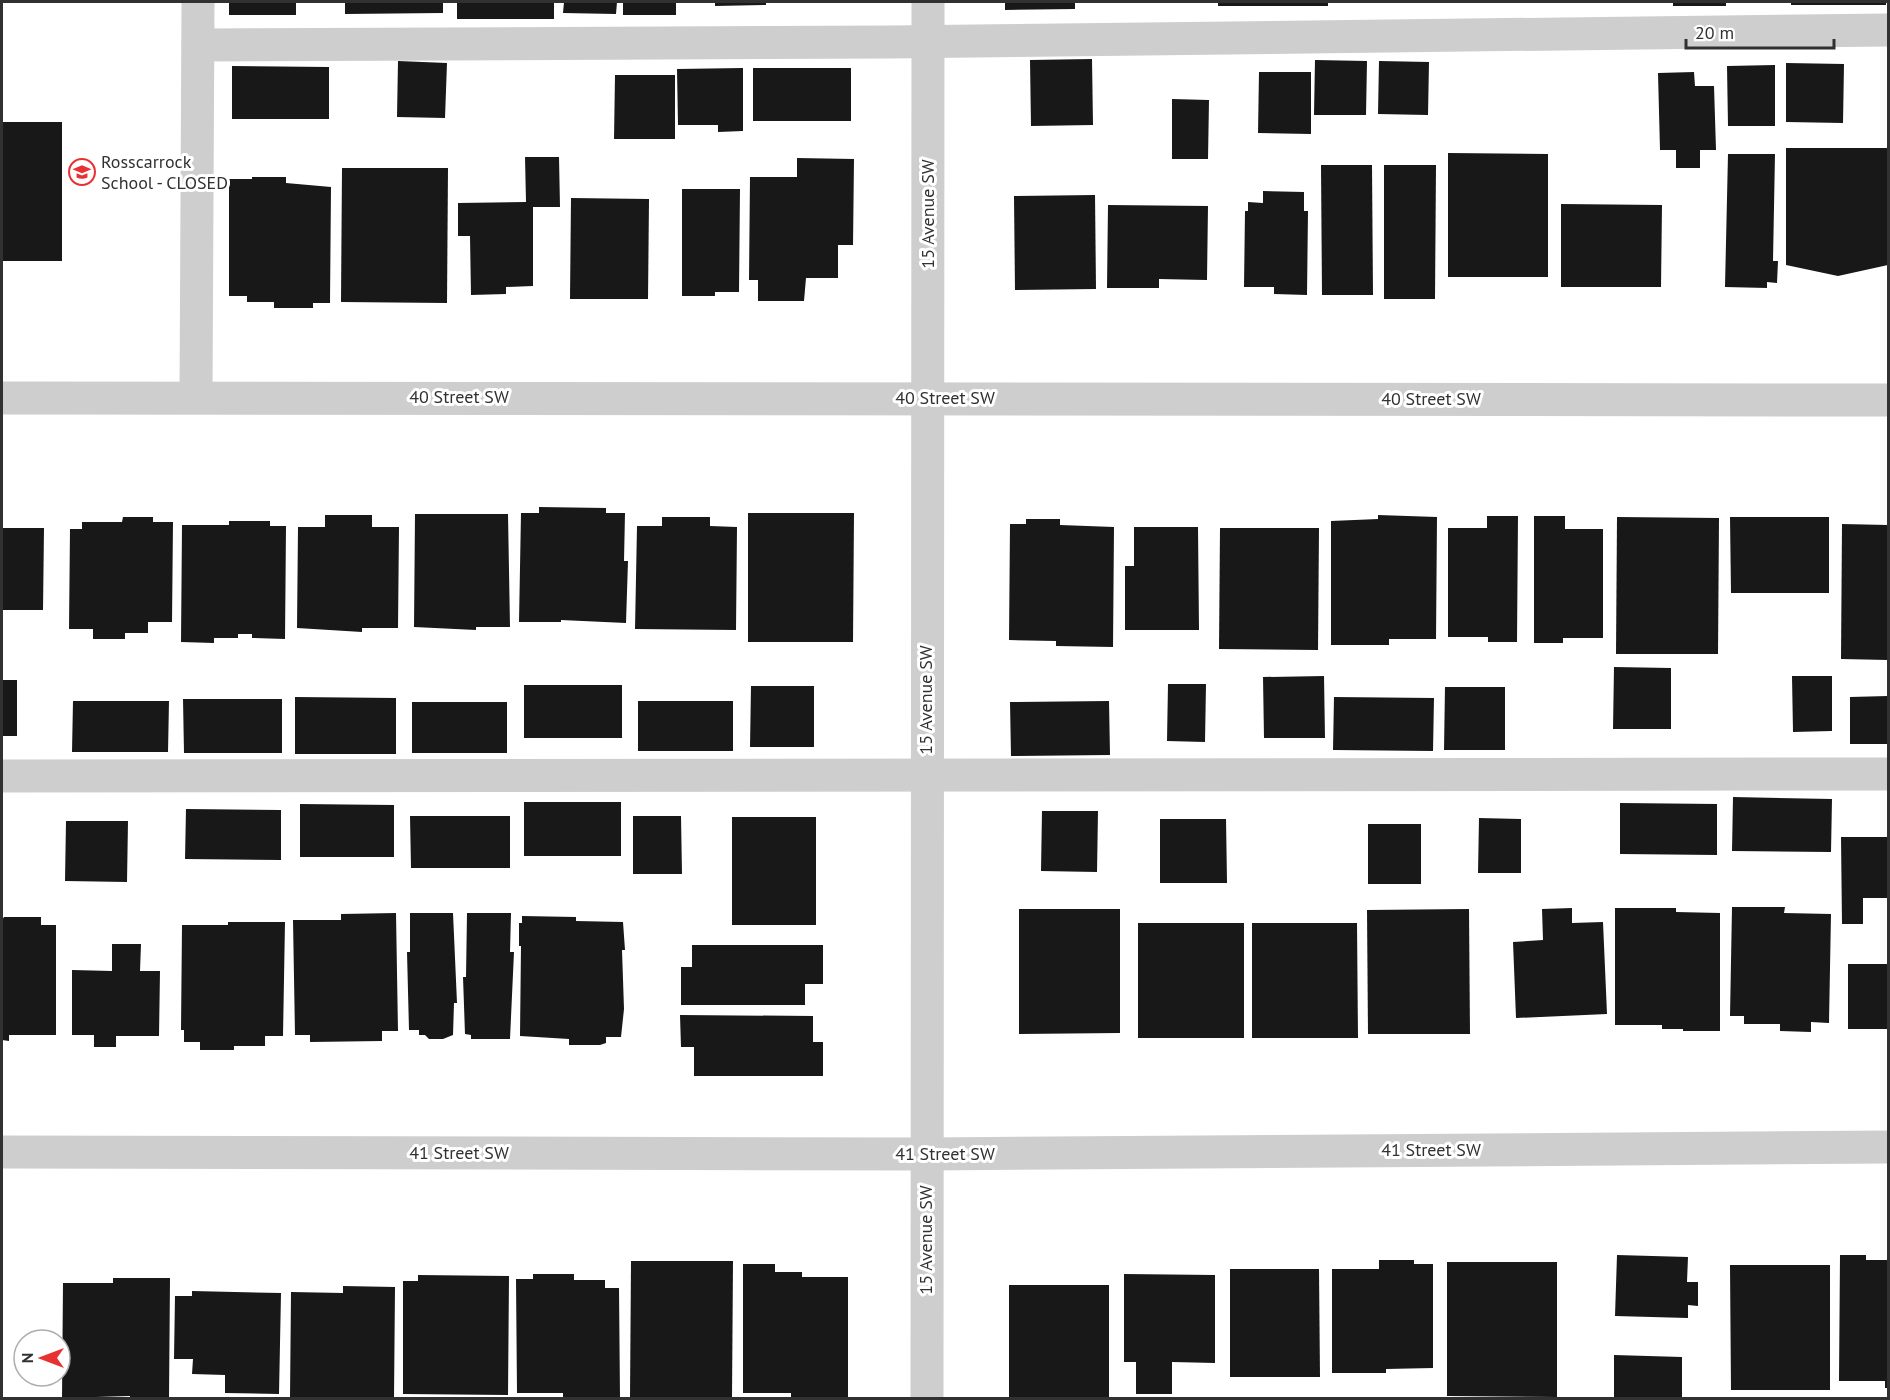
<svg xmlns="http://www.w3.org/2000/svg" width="1890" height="1400" font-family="'PT Sans',sans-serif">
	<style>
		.building { fill: #181818 }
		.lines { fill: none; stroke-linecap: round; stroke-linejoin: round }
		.minor { stroke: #cecece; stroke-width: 33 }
		.labels { text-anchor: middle; stroke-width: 6; stroke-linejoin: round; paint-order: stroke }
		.poi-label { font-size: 18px; fill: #313131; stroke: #fff; text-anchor: start }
		.street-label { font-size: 18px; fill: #313131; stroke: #fff }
	</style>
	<rect width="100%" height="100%" fill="#fff"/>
	<g class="building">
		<rect x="229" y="2" width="67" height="13"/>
		<path d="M345,2H443V13L345,14Z"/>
		<rect x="457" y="2" width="97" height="17"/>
		<path d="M564,2H617L616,14L563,13Z"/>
		<rect x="623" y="2" width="53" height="13"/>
		<path d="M715,2H766V5L715,6Z"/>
		<path d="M1005,2H1075V9L1005,10Z"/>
		<rect x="1218" y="2" width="110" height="4"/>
		<rect x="1673" y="2" width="53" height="4"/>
		<rect x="1791" y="2" width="95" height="3"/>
		<path d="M1092,59L1093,125L1031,126L1030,60Z"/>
		<path d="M1315,60L1367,61L1366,115H1314Z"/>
		<path d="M398,61L447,63L445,118L397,117Z"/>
		<path d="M1379,61L1429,62L1428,115L1378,114Z"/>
		<path d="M1786,63L1844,64L1843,123L1786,122Z"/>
		<path d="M1775,65V126H1728L1727,66Z"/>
		<path d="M232,66L329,67V119H232Z"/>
		<path d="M743,68V131L718,132V125H678L677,69Z"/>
		<rect x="753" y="68" width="98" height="53"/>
		<path d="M1259,72H1311V134L1258,133Z"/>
		<path d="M1694,72L1695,86H1714L1716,150H1700V168H1676V150H1660L1658,73Z"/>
		<path d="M615,75H675V139H614Z"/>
		<path d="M1172,99L1209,100L1208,159H1172Z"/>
		<rect x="2" y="122" width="60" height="139"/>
		<path d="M1786,148H1887L1888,265L1838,276L1786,265Z"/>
		<path d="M1448,153L1548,154V277H1448Z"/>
		<path d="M1728,154H1775L1773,261H1778L1777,283L1767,282V288L1725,287Z"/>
		<path d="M525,157H559L560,207H533V286L506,287V294L471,295L470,236H458V203L526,202Z"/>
		<path d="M797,158L854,159L853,245H838V278H806L804,301H758V280H749L750,177H797Z"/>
		<path d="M1321,165H1372L1373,295H1322Z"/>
		<path d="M1384,165H1436L1435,299H1384Z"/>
		<path d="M342,168H448L447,303L341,302Z"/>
		<path d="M252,177H286V183L331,187L330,303H313V308H274V302H247V296H229V179H252Z"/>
		<path d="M682,189H740L739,292H715V296H682Z"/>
		<path d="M1263,191L1304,192V211H1308L1307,295L1274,294V287H1244L1245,211H1248V202L1263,203Z"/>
		<path d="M1095,195L1096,289L1015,290L1014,196Z"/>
		<path d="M571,198L649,199L648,299H570Z"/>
		<path d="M1561,204L1662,205L1661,287H1561Z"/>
		<path d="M1108,205L1208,206L1207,280L1159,279V288H1107Z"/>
		<path d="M539,507L606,508V513H625L624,561H628L626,623L561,620V622H519L521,513H539Z"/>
		<path d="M748,513H854L853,642H748Z"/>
		<path d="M415,514H508L510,627H476V630L414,627Z"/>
		<path d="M325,515H372V527H399L398,628H362V632L297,628L298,527H325Z"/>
		<path d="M1378,515L1437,517L1436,639H1389V645H1331V521L1378,519Z"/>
		<path d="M1487,516H1518L1517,642H1488V637H1448V528H1487Z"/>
		<path d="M1534,516H1565V529H1603V638H1563V643H1534Z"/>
		<path d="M123,517H153V522H173L172,622H148V633H125V639H93V629H69L70,529H82V522H122Z"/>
		<path d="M662,517H710V526L737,527L736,630L635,629L637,526H662Z"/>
		<path d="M1617,517L1719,518L1718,654H1616Z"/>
		<path d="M1730,517H1829V593H1731Z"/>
		<path d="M1026,519H1060V525L1114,527L1113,647L1056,646V641L1009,640L1010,524H1026Z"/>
		<path d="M229,521H270V526H286L285,639L252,638V634H238V638H214V643L181,642L182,525H229Z"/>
		<path d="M1842,524L1888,525V660L1841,659Z"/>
		<path d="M1134,527H1198L1199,630H1125V566H1134Z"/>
		<path d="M2,528H44L43,610H2Z"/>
		<path d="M1220,528H1319L1318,650L1219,649Z"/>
		<path d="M1614,667L1671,668V729H1613Z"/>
		<path d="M1324,676L1325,738H1264L1263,677Z"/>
		<path d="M1792,676H1832V731L1793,732Z"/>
		<rect x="2" y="680" width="15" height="56"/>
		<path d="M1168,684H1206L1205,742L1167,741Z"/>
		<rect x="524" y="685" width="98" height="53"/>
		<path d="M751,686H814V747H750Z"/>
		<path d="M1445,687H1505V750H1444Z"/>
		<path d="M1888,696V744H1850V697Z"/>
		<path d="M295,697L396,698V754H295Z"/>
		<path d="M1334,697L1434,698L1433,751L1333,750Z"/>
		<path d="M183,699H282V753H184Z"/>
		<path d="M73,701H169L168,752H72Z"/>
		<rect x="638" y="701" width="95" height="50"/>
		<path d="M1109,701L1110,755L1011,756L1010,702Z"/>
		<rect x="412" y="702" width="95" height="51"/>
		<path d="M1733,797L1832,799L1831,852L1732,851Z"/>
		<rect x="524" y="802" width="97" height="54"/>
		<path d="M1620,803L1717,804V855L1620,854Z"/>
		<path d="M300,804L394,805V857H300Z"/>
		<path d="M186,809L281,810V860L185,859Z"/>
		<path d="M1042,811H1098L1097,872L1041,871Z"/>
		<path d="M410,816H510V868H411Z"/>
		<path d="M633,816H681L682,874H633Z"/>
		<rect x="732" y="817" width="84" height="108"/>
		<path d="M1479,818L1521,819V873H1478Z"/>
		<path d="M1160,819H1226L1227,883H1160Z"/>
		<path d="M66,821H128L127,882L65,881Z"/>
		<rect x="1368" y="824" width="53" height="60"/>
		<path d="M1841,837H1888V898H1863V924H1842Z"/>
		<path d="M1732,907H1785L1784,913L1831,914L1829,1023L1811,1022V1032L1780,1031V1024H1744V1016H1730Z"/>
		<path d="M1572,908V923L1603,922L1607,1014L1516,1018L1513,942L1543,940L1542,909Z"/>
		<path d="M1615,908H1676V912L1720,913V1031H1683V1029H1662V1025H1615Z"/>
		<path d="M1019,909H1120V1033L1019,1034Z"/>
		<path d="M1469,909L1470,1034H1368L1367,910Z"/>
		<path d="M396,913L398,1031H382V1041L310,1042V1035H295L293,920H341V914Z"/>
		<path d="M410,913H453L457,1003H454L453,1035L443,1039H429L425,1035H419V1030H409L407,952H410Z"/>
		<path d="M467,913H511L510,952H514L510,1039H471V1035L465,1034L463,977H466Z"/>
		<path d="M522,916L576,917V921L623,922L625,950H622L624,1009L621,1037H606V1043L600,1045H569V1039L520,1036L521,946H519V923H522Z"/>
		<path d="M4,917H41V925H56V1035H9V1041L2,1040V920Z"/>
		<path d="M228,922H285L283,1036H265V1046H234V1050H200V1042H184V1030H181L182,925H228Z"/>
		<rect x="1138" y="923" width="106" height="115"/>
		<path d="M1252,923H1357L1358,1038H1252Z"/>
		<path d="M112,944H141L140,971H160L159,1036H116V1047H94V1035H72V970L112,971Z"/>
		<path d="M692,945H823V984H805V1005H681V967H692Z"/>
		<rect x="1848" y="964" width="40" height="65"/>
		<path d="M680,1015L813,1016V1042H823V1076H694V1047H681Z"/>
		<path d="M1617,1255L1688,1257L1687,1282H1698V1306L1688,1305V1318L1615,1316Z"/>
		<path d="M1840,1255H1866V1260H1888V1388H1885V1381H1839Z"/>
		<path d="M1379,1260H1414V1264H1433V1368L1386,1369V1373H1332V1269H1379Z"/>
		<path d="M631,1261H733L732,1398H630Z"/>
		<path d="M1447,1262H1557V1397L1447,1396Z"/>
		<path d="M743,1264H775V1272H802V1277H848V1397H791V1393H743Z"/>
		<path d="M1730,1265H1830V1390H1731Z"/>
		<path d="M1230,1269H1319L1320,1377H1230Z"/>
		<path d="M533,1274H574V1280H605V1288H619L620,1398H563V1393H517L516,1279H533Z"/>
		<path d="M1124,1274L1215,1275V1363L1172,1362V1394H1136V1362H1124Z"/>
		<path d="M418,1275L509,1276L508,1395L403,1394V1281H418Z"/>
		<path d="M113,1278H170L169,1398H130V1396L62,1398L63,1283H113Z"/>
		<rect x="1009" y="1285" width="100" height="113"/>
		<path d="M343,1286L395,1287L394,1398H290L291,1292L343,1293Z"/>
		<path d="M192,1291L281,1293L279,1394L225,1393V1375L192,1374L193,1359H174L175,1296H192Z"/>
		<path d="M1614,1355L1682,1357V1398H1614Z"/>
	</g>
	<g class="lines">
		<g class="minor">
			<path d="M198,45L890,42L1888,30"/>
			<path d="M196,397L198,2"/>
			<path d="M2,398L1888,400"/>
			<path d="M2,776L1888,774"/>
			<path d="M2,1152L926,1154L1888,1147"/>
			<path d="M927,1398L928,2"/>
		</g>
	</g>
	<defs>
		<symbol id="school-ring" viewBox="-11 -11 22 22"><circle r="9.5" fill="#fff" stroke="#e93133" stroke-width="1.5"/><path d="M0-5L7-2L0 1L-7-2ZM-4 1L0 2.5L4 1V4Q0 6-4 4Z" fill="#e93133"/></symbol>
	</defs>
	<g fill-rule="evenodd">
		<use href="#school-ring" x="67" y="157" width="30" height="30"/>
	</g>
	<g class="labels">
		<g class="poi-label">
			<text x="101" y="168">Rosscarrock<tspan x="101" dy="21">School - CLOSED</tspan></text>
		</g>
		<g class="street-label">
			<text transform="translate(928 214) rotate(-90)" y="6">15 Avenue SW</text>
			<text x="459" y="403">40 Street SW</text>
			<text x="945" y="404">40 Street SW</text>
			<text x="1431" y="405">40 Street SW</text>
			<text transform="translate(926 700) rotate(-90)" y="6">15 Avenue SW</text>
			<text x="1431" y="1156">41 Street SW</text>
			<text x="459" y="1159">41 Street SW</text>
			<text x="945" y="1160">41 Street SW</text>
			<text transform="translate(926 1240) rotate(-90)" y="6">15 Avenue SW</text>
		</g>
	</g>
	<rect width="1890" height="1400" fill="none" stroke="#313131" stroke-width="6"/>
	<g transform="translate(42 1358) rotate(270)"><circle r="28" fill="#ffffff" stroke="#adadad" stroke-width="1.5"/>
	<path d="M0-4.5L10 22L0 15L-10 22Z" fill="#e93133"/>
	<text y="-9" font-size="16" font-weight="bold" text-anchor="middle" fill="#313131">N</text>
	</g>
	<path d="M1686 39v9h148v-9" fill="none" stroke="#313131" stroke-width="3"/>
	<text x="1695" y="39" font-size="18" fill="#313131" stroke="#ffffff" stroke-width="4.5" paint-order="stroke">20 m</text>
</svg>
